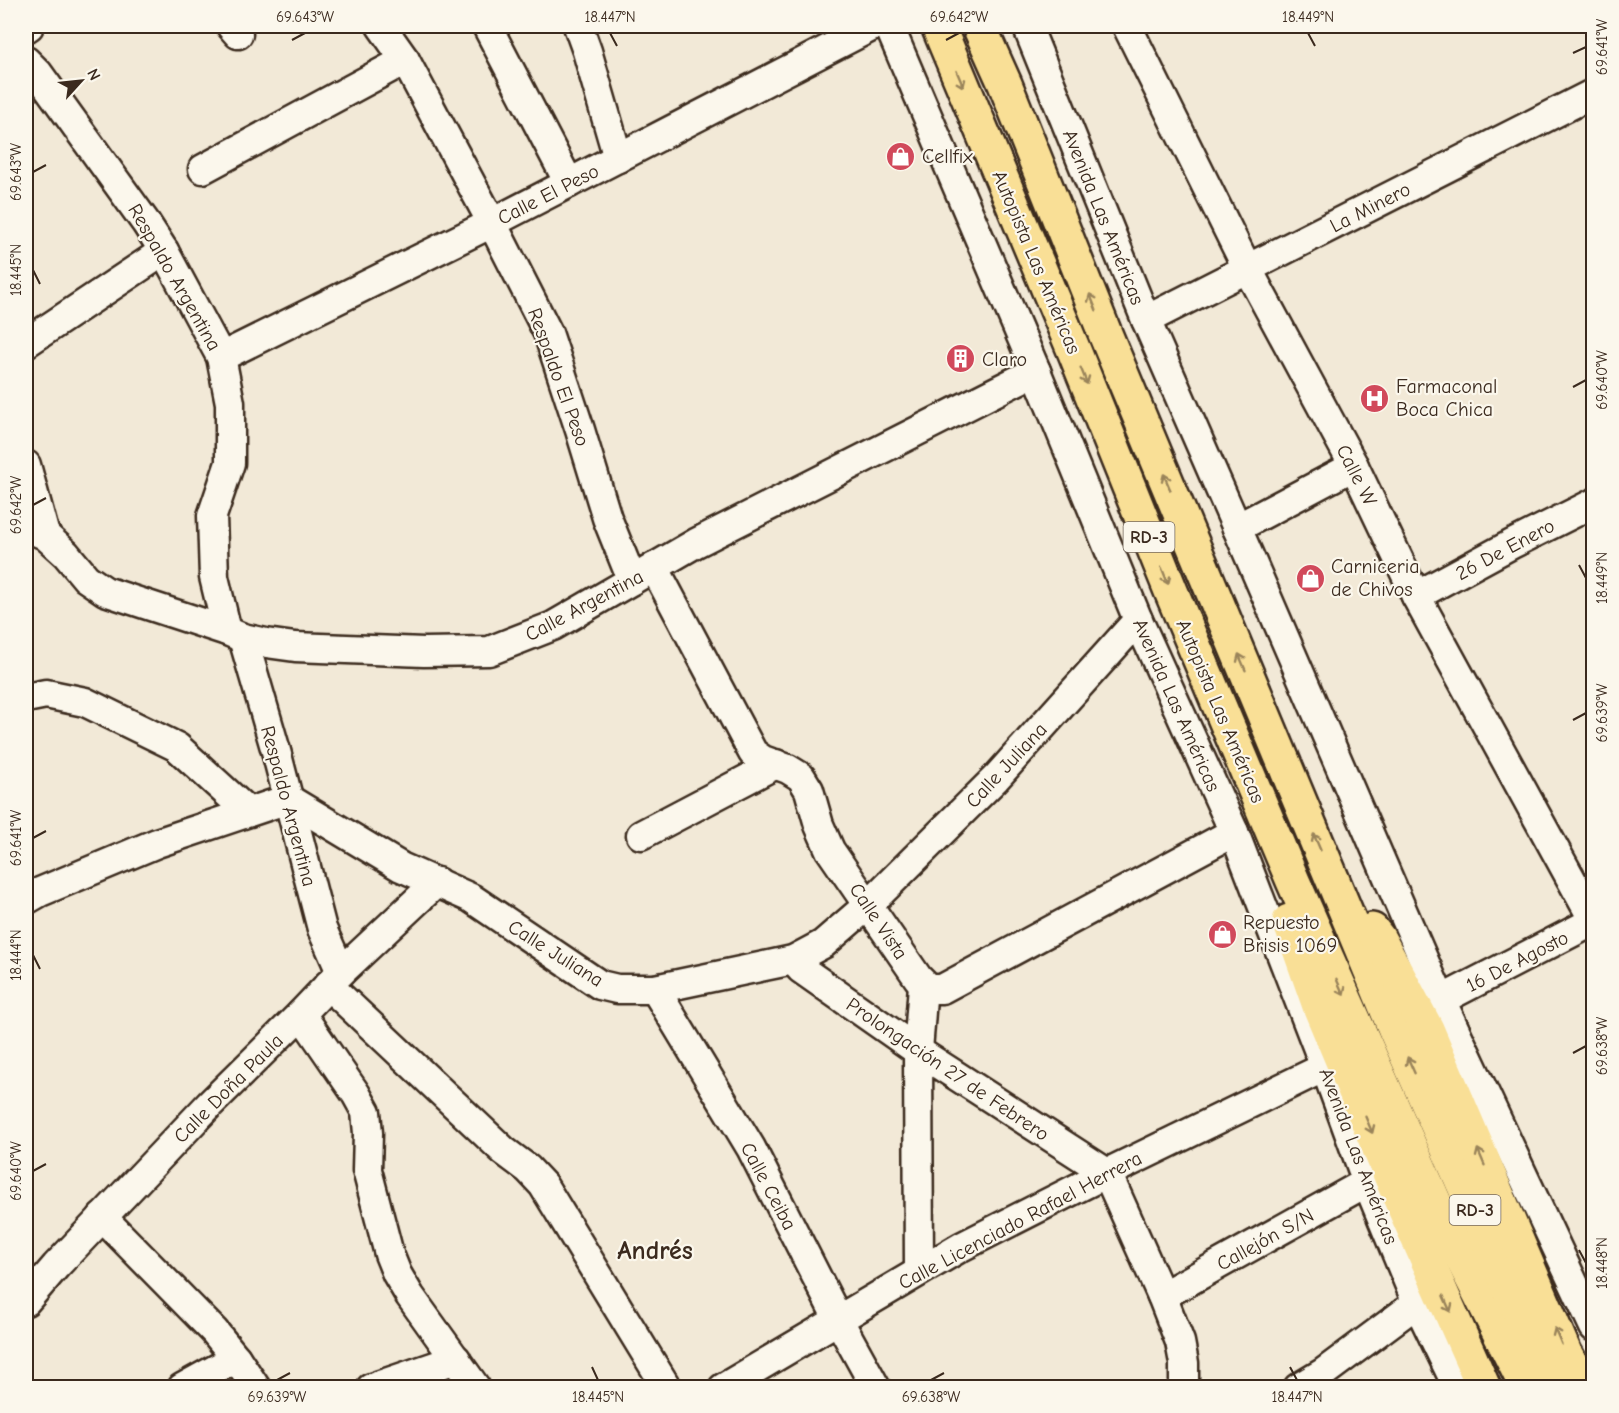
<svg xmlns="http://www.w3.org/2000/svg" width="1619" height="1413" font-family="'Comic Neue',sans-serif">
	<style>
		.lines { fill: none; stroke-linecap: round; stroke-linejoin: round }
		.minor-casing { stroke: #3b2a1e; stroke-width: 33 }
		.highway-casing { stroke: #3b2a1e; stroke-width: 38 }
		.minor { stroke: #fbf7ec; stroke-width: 28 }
		.highway { stroke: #f9df96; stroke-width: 33 }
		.oneway { stroke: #9a845a }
		.ticks { fill: none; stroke: #3b2a1e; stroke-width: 2 }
		.labels { text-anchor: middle; stroke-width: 4.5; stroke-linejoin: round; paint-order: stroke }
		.shield { fill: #fbf7ec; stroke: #75685c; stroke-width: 1.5 }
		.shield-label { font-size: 18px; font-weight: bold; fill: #3b2a1e }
		.poi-label { font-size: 20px; fill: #3b2a1e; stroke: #fbf7ec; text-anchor: start }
		.street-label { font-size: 20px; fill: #3b2a1e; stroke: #fbf7ec }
		.district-label { font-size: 26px; font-weight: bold; fill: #3b2a1e; stroke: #fbf7ec }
		.neatline { fill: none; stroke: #3b2a1e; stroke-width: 2 }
		.ticks-label { font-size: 15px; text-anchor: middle; fill: #3b2a1e }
	</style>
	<rect width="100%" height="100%" fill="#f2e9d7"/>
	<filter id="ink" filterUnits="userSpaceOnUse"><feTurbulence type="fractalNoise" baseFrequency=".0167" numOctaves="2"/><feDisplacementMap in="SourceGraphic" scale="12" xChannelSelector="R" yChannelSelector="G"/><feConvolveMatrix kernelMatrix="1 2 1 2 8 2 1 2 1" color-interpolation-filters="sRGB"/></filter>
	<g filter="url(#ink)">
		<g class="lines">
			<defs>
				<g id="minor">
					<path d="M231,26L238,34"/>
					<path d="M381,26L405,60L492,223L548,333L580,430L607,518L632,580"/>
					<path d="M487,26L569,183"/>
					<path d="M578,26L587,51L618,158"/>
					<path d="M889,26L1036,371L1138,620L1234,832L1325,1067L1367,1182L1417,1303L1458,1388"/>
					<path d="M1027,26L1146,320L1237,528L1441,1000L1594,1327"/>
					<path d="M1127,26L1247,268L1354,466L1416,596L1594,921"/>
					<path d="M26,28L29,26"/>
					<path d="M26,61L38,73L146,223L164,251L221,357L230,403V463L212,516L214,577L227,631"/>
					<path d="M203,169L405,60"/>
					<path d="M1146,320L1594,93"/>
					<path d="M26,343L164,251"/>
					<path d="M221,357L480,229L873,26"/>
					<path d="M26,465L45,535"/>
					<path d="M26,527L45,535L66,554L86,578L105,591L227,631L243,638L266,643L295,647L424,652L489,651L553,626L696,543L1036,371"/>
					<path d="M1237,528L1354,466"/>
					<path d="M654,567L753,753L763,760L788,769L801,777L809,790L819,825L830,850L918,978L929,989H942L1234,832"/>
					<path d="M1416,596L1512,544L1594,503"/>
					<path d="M243,638L276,751L322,929L341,972"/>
					<path d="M26,698L46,694L85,702L177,747L248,812"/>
					<path d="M641,835L776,764"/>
					<path d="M26,900L40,892L157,843L288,799L401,867L471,898L600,985L617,989H655L793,960L823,944L868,905L996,778L1138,620"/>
					<path d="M793,960L801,969L918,1051L1107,1173L1162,1296L1180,1342L1184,1363V1388"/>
					<path d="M328,985L504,1151L528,1169L543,1185L667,1388"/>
					<path d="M655,989L751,1148L838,1319L876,1388"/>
					<path d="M1441,1000L1594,921"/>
					<path d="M301,1014L356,1094L366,1112L368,1133L367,1170L389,1254L397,1274L410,1296L476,1388"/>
					<path d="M102,1217L214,1331L236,1358L256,1388"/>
					<path d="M919,1271L918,1051L923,985"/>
					<path d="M1162,1296L1367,1182"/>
					<path d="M26,1301L56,1266L209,1105L301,1014L341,972L437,882"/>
					<path d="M182,1388L236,1358"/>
					<path d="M371,1388L456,1359"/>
					<path d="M723,1388L961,1247L1107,1173L1325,1067"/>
					<path d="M1298,1388L1323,1373L1417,1303"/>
				</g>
				<g id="highway">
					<path d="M938,26L1075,353L1171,591L1293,881L1444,1223L1527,1388"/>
					<path d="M979,26L1005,84L1106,336L1396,1032L1553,1388"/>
					<path d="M1289,921L1319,1006L1400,1199L1484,1388"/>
					<path d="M1372,930L1379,939L1427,1029L1565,1353L1585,1388"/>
				</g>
			</defs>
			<use href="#minor" class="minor-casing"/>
			<use href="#highway" class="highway-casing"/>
			<use href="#minor" class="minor"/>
			<use href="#highway" class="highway"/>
		</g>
		<defs><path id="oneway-shaft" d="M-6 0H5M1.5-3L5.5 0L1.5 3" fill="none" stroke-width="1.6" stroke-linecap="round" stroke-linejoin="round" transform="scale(1.5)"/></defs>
		<g class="oneway">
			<use href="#oneway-shaft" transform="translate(960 79) rotate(67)"/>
			<use href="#oneway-shaft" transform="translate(1093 302) rotate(-112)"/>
			<use href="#oneway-shaft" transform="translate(1084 376) rotate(68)"/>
			<use href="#oneway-shaft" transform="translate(1167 482) rotate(-113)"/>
			<use href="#oneway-shaft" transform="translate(1165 576) rotate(68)"/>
			<use href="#oneway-shaft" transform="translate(1242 662) rotate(-113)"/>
			<use href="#oneway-shaft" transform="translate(1317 842) rotate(-113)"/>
			<use href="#oneway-shaft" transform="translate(1340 987) rotate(66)"/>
			<use href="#oneway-shaft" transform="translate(1411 1065) rotate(-114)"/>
			<use href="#oneway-shaft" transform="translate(1369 1125) rotate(67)"/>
			<use href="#oneway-shaft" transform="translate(1481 1157) rotate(-113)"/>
			<use href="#oneway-shaft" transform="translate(1447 1304) rotate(66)"/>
			<use href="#oneway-shaft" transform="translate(1558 1336) rotate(-113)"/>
		</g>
	</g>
	<path class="ticks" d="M610,33L617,46M1308,33L1315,46M292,40L305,33M946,40L959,33M1573,53L1586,47M33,172L46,165M33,270L40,284M1573,387L1586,380M33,505L46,498M1579,565L1586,578M1573,720L1586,713M33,838L46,831M33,955L40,969M1573,1053L1586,1046M33,1171L46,1164M1579,1250L1586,1263M592,1367L598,1380M1290,1367L1297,1380M277,1380L290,1373M931,1380L944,1373"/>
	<defs>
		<symbol id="shop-disc" viewBox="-11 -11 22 22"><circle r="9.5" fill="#d1495b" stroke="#fbf7ec"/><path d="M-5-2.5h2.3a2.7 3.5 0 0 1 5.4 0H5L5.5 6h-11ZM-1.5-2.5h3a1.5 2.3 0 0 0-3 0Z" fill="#fff"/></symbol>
		<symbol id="building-disc" viewBox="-11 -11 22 22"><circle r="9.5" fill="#d1495b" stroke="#fbf7ec"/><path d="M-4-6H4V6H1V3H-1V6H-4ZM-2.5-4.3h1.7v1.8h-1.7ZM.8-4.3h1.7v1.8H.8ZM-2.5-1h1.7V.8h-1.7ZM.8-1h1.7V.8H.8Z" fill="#fff"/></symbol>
		<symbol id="hospital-disc" viewBox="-11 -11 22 22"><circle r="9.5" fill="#d1495b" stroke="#fbf7ec"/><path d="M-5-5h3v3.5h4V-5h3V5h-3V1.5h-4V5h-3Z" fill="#fff"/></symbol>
	</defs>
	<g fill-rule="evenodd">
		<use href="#shop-disc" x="884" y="140" width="33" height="33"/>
		<use href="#building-disc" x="944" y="342" width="33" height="33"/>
		<use href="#hospital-disc" x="1358" y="382" width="33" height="33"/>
		<use href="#shop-disc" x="1294" y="562" width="33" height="33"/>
		<use href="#shop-disc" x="1206" y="918" width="33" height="33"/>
	</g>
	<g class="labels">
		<g class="shield">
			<rect x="1123.5" y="522" width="51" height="30" rx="4.5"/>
			<rect x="1449.5" y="1195" width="51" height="30" rx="4.5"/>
		</g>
		<g class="shield-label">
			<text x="1149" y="543">RD-3</text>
			<text x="1475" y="1216">RD-3</text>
		</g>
		<g class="poi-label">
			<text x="922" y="163">Cellfix</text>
			<text x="982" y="366">Claro</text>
			<text x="1396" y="393">Farmaconal<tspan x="1396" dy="23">Boca Chica</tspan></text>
			<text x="1331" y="573">Carniceria<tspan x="1331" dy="23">de Chivos</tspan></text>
			<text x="1243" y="929">Repuesto<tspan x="1243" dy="23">Brisis 1069</tspan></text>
		</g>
		<g class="street-label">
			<text transform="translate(548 194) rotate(-27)" y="7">Calle El Peso</text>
			<text transform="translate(1370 207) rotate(-27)" y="7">La Minero</text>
			<text transform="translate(1104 217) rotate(68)" y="7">Avenida Las Américas</text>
			<text transform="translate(1037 262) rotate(67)" y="7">Autopista Las Américas</text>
			<text transform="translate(175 277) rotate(60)" y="7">Respaldo Argentina</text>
			<text transform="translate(559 377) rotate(70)" y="7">Respaldo El Peso</text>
			<text transform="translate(1357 475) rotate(63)" y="7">Calle W</text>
			<text transform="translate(1505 549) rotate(-28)" y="7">26 De Enero</text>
			<text transform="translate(584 605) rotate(-28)" y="7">Calle Argentina</text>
			<text transform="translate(1177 705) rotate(66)" y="7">Avenida Las Américas</text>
			<text transform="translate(1221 711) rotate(67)" y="7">Autopista Las Américas</text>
			<text transform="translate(1006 765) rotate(-47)" y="7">Calle Juliana</text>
			<text transform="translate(289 806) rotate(75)" y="7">Respaldo Argentina</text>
			<text transform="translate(879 921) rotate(56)" y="7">Calle Vista</text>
			<text transform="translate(556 953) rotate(32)" y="7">Calle Juliana</text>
			<text transform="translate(1517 961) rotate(-27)" y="7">16 De Agosto</text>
			<text transform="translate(948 1069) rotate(34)" y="7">Prolongación 27 de Febrero</text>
			<text transform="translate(228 1088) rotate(-45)" y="7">Calle Doña Paula</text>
			<text transform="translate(1359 1156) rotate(69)" y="7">Avenida Las Américas</text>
			<text transform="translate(769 1186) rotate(62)" y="7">Calle Ceiba</text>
			<text transform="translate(1020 1220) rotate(-28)" y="7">Calle Licenciado Rafael Herrera</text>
			<text transform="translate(1265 1239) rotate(-29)" y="7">Callejón S/N</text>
		</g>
		<g class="district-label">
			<text x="655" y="1259">Andrés</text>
		</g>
	</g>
	<rect width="1619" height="1413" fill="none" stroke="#fbf7ec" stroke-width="66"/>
	<g transform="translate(81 81) rotate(63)" stroke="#fbf7ec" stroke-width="4.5" paint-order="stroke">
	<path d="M0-4.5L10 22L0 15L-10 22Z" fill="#3b2a1e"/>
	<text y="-9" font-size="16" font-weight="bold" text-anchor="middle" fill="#3b2a1e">N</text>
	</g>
	<rect x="33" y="33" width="1553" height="1347" class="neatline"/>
	<g class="ticks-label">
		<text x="305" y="22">69.643°W</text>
		<text x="610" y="22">18.447°N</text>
		<text x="959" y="22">69.642°W</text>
		<text x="1308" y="22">18.449°N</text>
		<text transform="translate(1602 47) rotate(-90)" y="5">69.641°W</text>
		<text transform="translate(16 172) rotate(-90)" y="5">69.643°W</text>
		<text transform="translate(16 270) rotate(-90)" y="5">18.445°N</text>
		<text transform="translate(1602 380) rotate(-90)" y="5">69.640°W</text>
		<text transform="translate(16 505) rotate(-90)" y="5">69.642°W</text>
		<text transform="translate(1602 578) rotate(-90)" y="5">18.449°N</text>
		<text transform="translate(1602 713) rotate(-90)" y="5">69.639°W</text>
		<text transform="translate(16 838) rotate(-90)" y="5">69.641°W</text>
		<text transform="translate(16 955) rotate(-90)" y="5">18.444°N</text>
		<text transform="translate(1602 1046) rotate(-90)" y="5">69.638°W</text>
		<text transform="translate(16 1171) rotate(-90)" y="5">69.640°W</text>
		<text transform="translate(1602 1263) rotate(-90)" y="5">18.448°N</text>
		<text x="277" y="1402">69.639°W</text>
		<text x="598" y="1402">18.445°N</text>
		<text x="931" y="1402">69.638°W</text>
		<text x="1297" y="1402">18.447°N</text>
	</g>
</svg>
